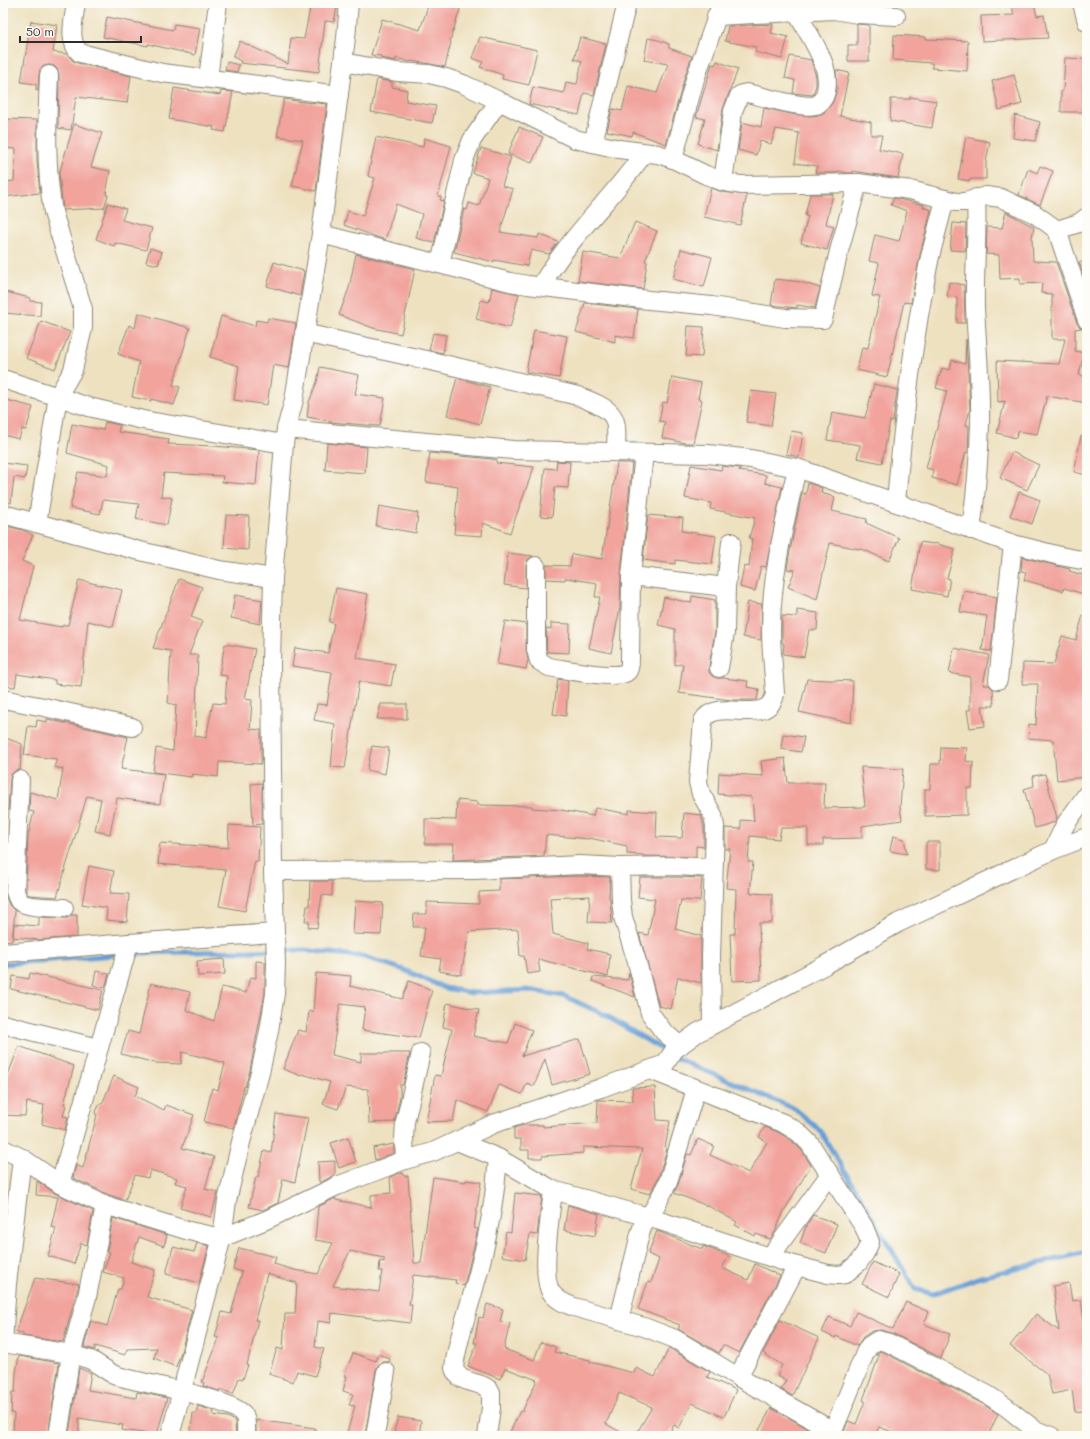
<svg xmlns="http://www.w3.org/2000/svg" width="1090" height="1439" font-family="Mali,sans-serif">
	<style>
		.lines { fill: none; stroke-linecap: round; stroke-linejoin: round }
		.stream { stroke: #679fd5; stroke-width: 5 }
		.building { fill: #f1a39c; fill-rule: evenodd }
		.minor-casing { stroke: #8c8676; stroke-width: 20 }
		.minor { stroke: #fff; stroke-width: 18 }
	</style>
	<rect width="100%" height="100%" fill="#fdfcf7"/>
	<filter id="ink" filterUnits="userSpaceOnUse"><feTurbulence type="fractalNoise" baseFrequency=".025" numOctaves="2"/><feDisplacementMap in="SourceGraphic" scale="8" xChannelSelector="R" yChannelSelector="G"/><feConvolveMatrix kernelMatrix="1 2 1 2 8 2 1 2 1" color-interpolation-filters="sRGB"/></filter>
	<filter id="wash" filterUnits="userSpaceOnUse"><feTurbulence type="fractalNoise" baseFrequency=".012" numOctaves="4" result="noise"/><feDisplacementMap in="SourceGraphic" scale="16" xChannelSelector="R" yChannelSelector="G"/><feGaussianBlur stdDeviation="0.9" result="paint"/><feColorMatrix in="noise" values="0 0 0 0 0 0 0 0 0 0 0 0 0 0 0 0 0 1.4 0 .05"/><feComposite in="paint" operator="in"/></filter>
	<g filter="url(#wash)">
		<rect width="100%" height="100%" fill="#eee1c0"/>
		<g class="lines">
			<g class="stream">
				<path d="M136,953L304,950L365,957L404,970L445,988L472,993L527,990L564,996L605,1015L680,1060L795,1109L819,1129L915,1289L933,1294L981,1277L1087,1252"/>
				<path d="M3,964L115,955"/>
			</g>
		</g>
		<g id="blocks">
			<g class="building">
				<path d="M311,3H338L334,22L325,21L319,72L240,63L241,61L233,57L240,41L288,64L291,38L304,39Z"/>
				<path d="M429,3H441L460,9L450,41L451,42L445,67L430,64L411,61L410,62L396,58V61L381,58V56L371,55L382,19L420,30Z"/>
				<path d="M1011,3H1034L1037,16L1044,15L1048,38L982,41L981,16L1014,15Z"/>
				<path d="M107,17L173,30L174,24L200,28L195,55L148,44V46L103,37Z"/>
				<path d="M31,21L57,25L53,52L67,54L72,60L78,63L131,76L127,103L76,97L71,130L58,128L59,75L58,70L54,66L49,65L44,66L40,69L39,75L38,91L36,90V84L21,82Z"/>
				<path d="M773,24L771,33L788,37L782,59L755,52L756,47L725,41L728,26Z"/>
				<path d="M857,24L869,25V61H848V45H857Z"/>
				<path d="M894,35L926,37V39L968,41L967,71L932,68V63L893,60Z"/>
				<path d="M480,37L537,50L529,85L502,79L503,75L480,67L483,62L472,58Z"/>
				<path d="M580,37L606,44L594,95L584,93L579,115L529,104L533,87L564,93L566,82L577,84L582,61L574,59Z"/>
				<path d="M648,38L658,40L669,44V48L692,56L685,76L666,144L633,132L632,136L607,131L612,109L622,111L628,86L657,93L668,64L644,60Z"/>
				<path d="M790,56L811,60L816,77V85L813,95L793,93L795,80L785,78Z"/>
				<path d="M1065,58L1087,59V83H1083V112H1061V91H1063Z"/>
				<path d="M717,61L738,69L723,109L717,150L698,144L705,119L696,117L712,64L715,65Z"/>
				<path d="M227,62L239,65L237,72L225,70Z"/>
				<path d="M836,70L849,73L840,116L871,122V135H882L879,149L903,154L898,178L853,171V173H848L838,171L837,173H815L817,166L795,163L799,133L776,129L771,144L760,141L756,155L738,150L742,122L761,127L764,108L791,114L810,116L819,115L825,112L833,102L837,89Z"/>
				<path d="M1014,75L1022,104L999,110L992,81Z"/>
				<path d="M377,79L392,82V87L407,90L406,101L436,106L432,123L371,112Z"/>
				<path d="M174,88L220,95L221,91L233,92L225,132L213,130L214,127L169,119Z"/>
				<path d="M910,97L936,101L932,128L890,121L891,99H910Z"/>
				<path d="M284,99L310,103V102L327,104L316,191L292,186L303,140L277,136Z"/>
				<path d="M1015,115L1040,122L1035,141L1013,138Z"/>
				<path d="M3,119L37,120V161L40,193L3,197V182L14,181L16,149L3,148Z"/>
				<path d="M74,124L102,133L91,167L110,171L106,195H108L104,208L63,210L59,174Z"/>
				<path d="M519,127L543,137L532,163L508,154Z"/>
				<path d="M376,137L423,147L424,138L451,146L438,196L441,197L440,200L444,201L434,243L416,238L422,214L396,204L385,240L344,225L348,211L363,216L375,178L368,176Z"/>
				<path d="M966,137L990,142L986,162V179H971L970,181L958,179Z"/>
				<path d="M481,148L511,157L502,186L513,189L500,232L538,238L539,234L558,242L549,254L531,250L527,266L494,260V262L454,252L464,209L467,210L469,203L479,206L488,178L473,173Z"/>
				<path d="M1040,166L1053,171L1040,205L1019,195L1028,169L1037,173Z"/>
				<path d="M711,188L722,192L747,195L740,225L704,217Z"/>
				<path d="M810,194H833L826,224L834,226L827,250L801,243L808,216H805Z"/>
				<path d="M894,198L924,205L923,207L931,210L919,259L911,303L904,302L887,377L857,370L862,347L868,348L880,297L872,296L879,263L869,261L875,235L899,241L907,211L891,205Z"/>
				<path d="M108,203L126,209L122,220L152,228L146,250L115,243L114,246L96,239Z"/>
				<path d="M1006,212L1034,227L1032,237L1033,261L1056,262L1077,323L1081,328L1075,329V351L1084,353L1079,375L1087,377V403L1047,396L1037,434L1018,431L1016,438L997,433L1005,401L998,402L997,361L1059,364L1065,339H1052V294L1041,293L1042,283L1020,284V278L1000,279L999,255L986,254L987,227L1002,228Z"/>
				<path d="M635,222L657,231L645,261L647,262L643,289L578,281L583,252L620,258Z"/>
				<path d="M953,223L966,224L965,251L950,250Z"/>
				<path d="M150,248L162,252L158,265L146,262Z"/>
				<path d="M681,249L712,257L704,287L673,279Z"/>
				<path d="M356,254L415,269L401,334L373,328L339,315L349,288Z"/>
				<path d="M274,262L304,271L300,296L267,286Z"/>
				<path d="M1079,262H1087V287Z"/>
				<path d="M775,279L801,282L820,288L815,308L797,305V308L771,305Z"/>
				<path d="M949,282L964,285L965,323H957V297L947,296Z"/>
				<path d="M492,288L519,294L510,328L476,319L481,300L489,302Z"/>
				<path d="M6,292L30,298V301L41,302L40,316L3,313V303Z"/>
				<path d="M585,303L638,309L634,338L615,335V342L576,332Z"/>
				<path d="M138,313L190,328L173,385L180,387L174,405L151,399V401L132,397L139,362L118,354L129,325L135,328Z"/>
				<path d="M221,316L255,326L256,320L267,322L268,318L296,323L289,368L273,365L267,405L234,400L239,366L210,357Z"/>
				<path d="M41,321L70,332L55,369L26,358Z"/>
				<path d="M688,326L704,327L702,357L686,356Z"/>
				<path d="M534,330L567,336L559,378L526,372Z"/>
				<path d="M433,333L446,335L443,353L429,350Z"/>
				<path d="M966,339L970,409L966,425L969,426L968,453L966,452L957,485L932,478L933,470L926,468L947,391L936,388L942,368L950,370L952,360L965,364Z"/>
				<path d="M320,367L359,375L355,394L385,398L380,426L329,422V421L307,417L309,402L317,382Z"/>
				<path d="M672,377L701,383L698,399L702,400L693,443H685L662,438L665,422L659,421L663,402L667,403Z"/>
				<path d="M457,378L490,387L480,424L447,415Z"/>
				<path d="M874,384L897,390L893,422L890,421L882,463L857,458L860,445L827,440L832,412L865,418Z"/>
				<path d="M751,391L776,394L771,426L746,422Z"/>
				<path d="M3,399L33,407L26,430L22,429L19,439L3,435Z"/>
				<path d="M105,422L120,425L118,432L169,439L168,444L214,446L259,450L256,485L222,482L223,476L164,473L161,496L172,498L167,525L136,519L139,504L103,500L100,514L70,508L78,472L107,476L109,465L67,453L72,424L103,430Z"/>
				<path d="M791,431L803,433L799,457L786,454Z"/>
				<path d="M1081,436H1087V475L1074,472Z"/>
				<path d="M327,443L367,447L365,473L325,470Z"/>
				<path d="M1012,452L1039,465L1027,490L1000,478Z"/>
				<path d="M430,453L492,459L497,460L496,463L534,467L510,533L483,523L482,536L454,534L458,487L426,482Z"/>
				<path d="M557,461L570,462L568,488L555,487L552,517L540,516L545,468L556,469Z"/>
				<path d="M3,463L27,466L25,479L14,477L11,503L3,502Z"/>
				<path d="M617,463H632L621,575L620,608L611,653L589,648L600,597H595L597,583L565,578V580L546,579V565L570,566L572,554L602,559Z"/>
				<path d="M691,465L721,470L722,466L740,468L739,471L766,475L765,483L782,487L766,567L761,566L755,591L740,587L744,566L749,567L752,539L749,538L755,518L710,509L711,503L685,498Z"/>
				<path d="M808,483L822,488L821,493L835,497L832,511L867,519L866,523L899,538L889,561L864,550L830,543L817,599L788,587L795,570L787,569L790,551L802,493L806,494Z"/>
				<path d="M1019,492L1040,500L1032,524L1010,516Z"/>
				<path d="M379,506L418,513L416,533L376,526Z"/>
				<path d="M226,515L249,516L248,550L224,548Z"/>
				<path d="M648,515L683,518L682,531L716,536L712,564L675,560V564L643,560Z"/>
				<path d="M3,525L23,530L33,535L22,561L33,566L20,620L62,627L63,625H68L79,580L122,590L113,627L88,621L81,687L55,684V680L17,674L15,687L3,686Z"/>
				<path d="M920,542L934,544V543L955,549L947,578L950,579L947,596L912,589Z"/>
				<path d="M508,553L533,556L527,560L526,566V588L504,585Z"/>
				<path d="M1022,557L1065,568L1070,569L1069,571L1087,576V595L1064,588L1063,591L1024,580L1026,572L1021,571Z"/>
				<path d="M179,579L202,587L191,617L202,621L189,655H198L195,736L206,738L213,703L225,704L227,676L219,675L225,644L255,649L245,699L252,700L250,729L261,730V764L219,762L218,777L192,774L191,777L153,772L156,748L173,751L176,705L168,703L171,651L153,648Z"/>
				<path d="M336,588L368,594L357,658L395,664L391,686L359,681L345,768L331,767L335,724L314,720L317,704L327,705L332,672L292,666L295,648L328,653L334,623L329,622Z"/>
				<path d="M964,591L997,597L991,651L982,650L987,616L960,612Z"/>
				<path d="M235,595L262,600L260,624L231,618Z"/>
				<path d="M692,596L715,600V632L709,666V672L712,676L717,678H723L748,681L747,687L759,689L757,700H731L679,693L683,664L675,665V629L658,625L664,597L691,603Z"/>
				<path d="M748,602L762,604L761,640L743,637Z"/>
				<path d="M797,610L818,613L817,630H809L804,657L783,654L784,644L782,643V616L797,617Z"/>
				<path d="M1083,615H1087V777L1057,780L1053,740L1028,738L1029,724L1036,725L1038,684H1022L1023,663L1054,664L1062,636L1076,640Z"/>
				<path d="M505,621L526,624V650L528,660L526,669L497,664Z"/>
				<path d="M551,623L570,624L569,653L547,652L546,628L551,629Z"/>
				<path d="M954,648L989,655L983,685H989L993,689L994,706H982L985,726L970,728L967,710H970V677L949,673Z"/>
				<path d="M558,679L568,681L566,716L553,714Z"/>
				<path d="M807,679L853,681L851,723L799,712Z"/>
				<path d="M381,704H407V719H377Z"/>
				<path d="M47,719L128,737L121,769L164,774L160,804L117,798L110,834L95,831L101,799L87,796L57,897L30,895L27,894L26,890L28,835L34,812L29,811L30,792L58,800L63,769L54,767L57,759L24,755L28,726L36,727L37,720L47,722Z"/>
				<path d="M783,734L804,737L801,752L781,749Z"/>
				<path d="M3,737L22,744L20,770L15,771L11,774L10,779L8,810H3Z"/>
				<path d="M372,746L389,748L385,774L367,770Z"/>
				<path d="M941,747L967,748L966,761L973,762L972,788H967V815L925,816V789H930L931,764H940Z"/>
				<path d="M785,758L788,783H825L824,808L865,807L861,767L903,769L900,807L902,820L862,826V838L823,839V845H808V828H781L779,839L750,836L748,862H753L750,893L772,894V923H759L761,980L732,981L730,934H735L736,889L726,888L730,849H725V828L741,829V820L754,821L752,797L718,794L719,773L763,776L761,761Z"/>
				<path d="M1045,774L1057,818L1055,822L1035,828L1024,789L1034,786L1033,776Z"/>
				<path d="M262,783V824L253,825L251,784Z"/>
				<path d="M457,800L478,802V805L532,806V808L561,810L593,816L595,808L629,814V810L657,812L656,837L682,838L684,813L701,815L704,827V847L696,846V857L643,856V855L627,854V846L589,838V839L546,835L544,856L453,860L454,844H425V819L456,820Z"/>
				<path d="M229,825L260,827L258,862L255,861L245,911L219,906L226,870L158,864L160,843L228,848Z"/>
				<path d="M893,836L904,839L907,854L890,851Z"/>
				<path d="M926,842H940V870L926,869Z"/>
				<path d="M3,848L6,849L5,894L9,905L15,911L12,941L3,940Z"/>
				<path d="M89,866L114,871L110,893L129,894L127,922L106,920L107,908L82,904Z"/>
				<path d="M580,876L610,877L609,898H610L612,923L588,922L590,896L550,898L553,934L588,943L587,949L610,954L608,977L538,959L540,972L527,974L524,956H520L518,929L469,932L461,975L439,971L441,959L421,956L425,927H413L414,914H427V902L479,904V892L499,891V879Z"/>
				<path d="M640,877H676L702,878L700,901L681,900L675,929L701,936V983L678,977L671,1009L659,1006L639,933L648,935L655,899L638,897Z"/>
				<path d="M310,881H332V896L322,895L317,928L308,927L309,921H305L307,906H309Z"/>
				<path d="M355,901L383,903L381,935L353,934Z"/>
				<path d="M71,915H77V937L39,940L13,937L14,924L39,926V917L63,918H68Z"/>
				<path d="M224,959L225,974L198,976L197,961Z"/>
				<path d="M256,961L265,962V993L250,1070L245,1087L244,1086L234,1128L204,1122L212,1088L218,1090L225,1063L182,1052L181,1064L155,1063L121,1054L128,1031L139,1034L151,983L190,992L186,1010L214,1021L222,987L246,993L250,977L256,978Z"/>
				<path d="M96,971L109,974L105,988L93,985Z"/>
				<path d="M629,972L635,997L592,981L593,977L628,980Z"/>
				<path d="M30,973L103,990L98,1010L11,989L13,976L29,979Z"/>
				<path d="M316,973L351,976L350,986L402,999L409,981L432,990L419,1038L362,1030L365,1007L340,1004L332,1055L361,1062V1053H410L403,1085H400V1098L394,1122L369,1123L368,1089L346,1087L338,1109L323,1104L330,1082L302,1074L301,1076L283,1069L298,1030L306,1032L309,1011L313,1012Z"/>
				<path d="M447,1003L479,1010L473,1036L508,1043L515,1023L532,1030L522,1056L580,1039L590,1074L552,1085L545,1059L534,1086L527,1083L522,1094L499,1085L488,1112L457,1100L453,1121L426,1122L435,1075L441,1076L452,1029L443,1027Z"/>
				<path d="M19,1046L74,1066L64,1104L66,1105L63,1116L68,1117L65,1130L42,1124L44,1105L27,1102L25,1116L3,1115V1088Z"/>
				<path d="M114,1076L139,1087L135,1096L164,1110L166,1105L194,1115L182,1148L214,1157L205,1189L218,1192L211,1217L180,1208L187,1186L175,1183L177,1178L150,1170L148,1178L135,1175L125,1200L109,1195L73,1178L76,1165L83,1168L97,1115L95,1114L100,1103L102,1104Z"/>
				<path d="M655,1087L657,1120L670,1121L665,1148L667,1149L658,1178L650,1194L631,1189L642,1149L583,1147V1153L542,1156V1158H529V1150H521V1139H514V1128L524,1125H543V1127L597,1123L598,1100L633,1101L632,1088Z"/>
				<path d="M276,1114L308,1118L295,1182L283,1179L278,1203L263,1210L249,1207L256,1177H258L264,1151L271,1153Z"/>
				<path d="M765,1127L778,1132L792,1141L802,1151L811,1165L784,1211L775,1232L770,1239L756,1234L755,1236L735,1225L737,1222L710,1207L674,1193L678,1185L687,1154L691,1155L698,1139L714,1146L710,1155L749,1173L767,1142L759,1137Z"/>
				<path d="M348,1137L356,1162L339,1168L331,1143Z"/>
				<path d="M394,1144V1153L375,1160L373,1148Z"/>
				<path d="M335,1161V1175L321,1182H319L318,1162Z"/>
				<path d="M400,1173H403L404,1176H408L414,1263H421L433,1177L466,1182V1180L481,1182L474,1228L478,1229L464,1286L455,1283L456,1280L413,1275L409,1305H412L410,1323L332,1313L331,1323L318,1321L315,1347L324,1349L315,1376L297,1371L293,1382L269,1374L277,1348L283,1350L285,1314H295L297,1283L267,1274L255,1320H258L247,1365H248L243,1379L239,1378L233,1394L220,1389L219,1391L203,1386L204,1383L202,1382L219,1338L215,1337L222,1312L231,1314L242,1272L233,1269L239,1248L276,1257L274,1264L294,1270L318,1274L333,1243L315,1240L318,1207L335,1198L336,1200L371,1207V1208V1195L391,1193L390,1177ZM350,1251L384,1258V1262L380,1261L379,1271H382L379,1292L333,1286Z"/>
				<path d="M37,1181L55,1193L93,1211L87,1245L81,1243L74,1264L48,1256L56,1228L51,1227L58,1197L36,1195Z"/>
				<path d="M515,1193L542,1196L537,1235L530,1234L525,1260L502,1256L506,1232L511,1233Z"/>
				<path d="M3,1202H6L4,1223H3Z"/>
				<path d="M568,1205L599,1214L595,1236L564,1230Z"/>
				<path d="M813,1215L837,1224L826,1253L800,1243L807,1224Z"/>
				<path d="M113,1218L167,1235L164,1246L139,1237L131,1262L155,1270L147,1297L192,1310L181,1352L176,1367L154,1358L157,1348L127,1349L125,1355L95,1346V1350L84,1347L91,1321L107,1326L118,1289H121L124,1278L103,1272L110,1252L107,1251Z"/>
				<path d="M657,1231L702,1249L703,1246L729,1256L722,1268L748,1280L755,1264L780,1276L739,1353L723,1345L719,1353L678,1329L680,1325L638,1309L648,1282L651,1283L659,1259L648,1254Z"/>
				<path d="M197,1243L209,1246L199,1283L166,1274L173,1247L194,1252Z"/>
				<path d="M873,1262L899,1274L889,1297L862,1284Z"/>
				<path d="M35,1278L79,1284L63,1342L23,1336V1334L16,1331Z"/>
				<path d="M1069,1283L1072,1301L1081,1300L1087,1342V1410L1075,1412L1072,1390L1052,1394L1047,1374L1010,1346L1020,1333L1021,1334L1036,1314L1059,1331L1053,1286Z"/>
				<path d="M906,1302L929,1312L924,1324L950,1334L941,1358L894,1334L881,1330L872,1331L863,1337L857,1346L836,1336L835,1338L822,1332L829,1317L850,1326L856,1312L893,1329Z"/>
				<path d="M487,1304L503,1309L500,1322L510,1323L504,1349L534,1360L541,1342L556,1347L554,1352L590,1360V1362L634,1373L636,1368L655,1377L669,1348L710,1372L707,1377L736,1390L724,1417L692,1403L679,1428L674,1425L667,1436H635L652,1407L619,1393L606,1424L628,1436H518L510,1432L520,1411L522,1412L537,1380L505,1368L500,1379L468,1366L477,1343H474L479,1317L483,1318Z"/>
				<path d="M780,1320L819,1338L792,1396L781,1389L786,1380L777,1376L782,1365L763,1353Z"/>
				<path d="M880,1351L885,1353L983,1404L998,1414L988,1436H903L879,1427L876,1433L882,1436H842L848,1421L856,1424L865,1401L863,1400L879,1356L876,1355Z"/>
				<path d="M353,1353L376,1361L378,1354L390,1359L389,1362H383L378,1365L376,1370L365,1436H346L355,1406L349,1405L353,1394L343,1391L347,1376H344Z"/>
				<path d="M19,1356L59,1363L48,1436H13L14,1414L11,1413L12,1392H15L16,1372Z"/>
				<path d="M79,1368L91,1373L88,1390L136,1398L137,1392L167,1398L157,1435L122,1430L123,1425L79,1418V1436H69Z"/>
				<path d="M198,1406L214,1411L213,1415L228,1417L235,1421L236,1436H190L193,1413H196Z"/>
				<path d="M771,1408L816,1433L814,1436H756Z"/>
				<path d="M398,1417L421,1421L419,1436H412L394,1432Z"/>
				<path d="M256,1420L315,1428V1436H256Z"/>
			</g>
		</g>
	</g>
	<g filter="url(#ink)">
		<use href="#blocks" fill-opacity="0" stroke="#8c8676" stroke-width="1"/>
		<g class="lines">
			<defs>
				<g id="minor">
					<path d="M76,3C74,19 67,41 80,53L162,73L339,95"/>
					<path d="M1082,3L1087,22"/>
					<path d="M716,16L834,10L858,14L896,16"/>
					<path d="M343,62L397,72L429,74L446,78L463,84L499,101L575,139L619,149L658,154L673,159L706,175L724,182L741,185L858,183L910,190L956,202H965L986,196L1001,198L1035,214L1057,230L1087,320"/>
					<path d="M208,78L218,3"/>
					<path d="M593,143L627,3"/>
					<path d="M673,159L695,79L721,5"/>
					<path d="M723,181L733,111L739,96L742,94L747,93C761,96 804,109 816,105C820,104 822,100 824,97C836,70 809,36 797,13"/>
					<path d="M1057,230L1079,223L1087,217"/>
					<path d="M321,234L510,282L528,285L649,300L712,306L785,318L823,319L839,251L858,183"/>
					<path d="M440,264L464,160L472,140L499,101"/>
					<path d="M541,286C569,237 612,199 644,153"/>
					<path d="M304,333L444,364L578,396C589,401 607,406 613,417C618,424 616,444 616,452"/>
					<path d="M3,379L89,407L143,420L284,444"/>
					<path d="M286,429L513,450L708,454L751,459L797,468L1013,544L1060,556L1087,561"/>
					<path d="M896,502C903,421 913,341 929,261C934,240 940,220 945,199"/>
					<path d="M3,514L136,550L219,570L273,578"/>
					<path d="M37,523L58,396L73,370L83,328V309L53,212C45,165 47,122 49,75"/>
					<path d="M971,530C976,494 979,459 980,424C981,385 977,346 975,308C974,271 978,235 976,198"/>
					<path d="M536,566V650L539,661L549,667L555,668C568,670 619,680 627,672C630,669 630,664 630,660L631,576L644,453"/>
					<path d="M631,576L726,587"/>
					<path d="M719,668L725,633L726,587L731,542"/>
					<path d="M998,680L1013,544"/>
					<path d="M3,699L44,707L132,727"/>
					<path d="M20,780L15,891C16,895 17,898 19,901C26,908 54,907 64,908"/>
					<path d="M1053,850L1087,837"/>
					<path d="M620,867L621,900L623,917L637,962L650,1013L663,1031L680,1046"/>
					<path d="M273,871L475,870L580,865L620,867L676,866L713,868"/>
					<path d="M3,953L129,943L274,933"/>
					<path d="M3,1024L98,1048"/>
					<path d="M712,1025L711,957L715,826L713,815L701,794L698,782L703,721C716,695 768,729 775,694C774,672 771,651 771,630C771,576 785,521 797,468"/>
					<path d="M457,1141L498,1158L553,1190L648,1217L797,1266L828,1274L838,1275L845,1274L858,1263L865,1253L870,1242L864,1227L810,1144L798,1132L783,1123L650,1070"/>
					<path d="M3,1149L22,1158L60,1184L105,1205L189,1231L217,1237L229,1235L266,1220L337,1186L405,1160L433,1152L493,1124L601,1088L665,1064L675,1049L697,1033L825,965L898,923L1053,850L1065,825L1087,794"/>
					<path d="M405,1160L404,1139L405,1122L421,1053"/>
					<path d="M60,1184L129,943"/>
					<path d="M553,1190C551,1211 540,1276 551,1292C556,1300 566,1304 574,1307L644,1327L675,1339L738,1377L833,1431"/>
					<path d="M770,1257L830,1174"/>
					<path d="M619,1320L640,1234L643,1225L655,1207L668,1182L696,1089"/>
					<path d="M3,1343L71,1354L91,1360L111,1373L121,1377C143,1383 233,1399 244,1415C247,1420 246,1430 246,1436"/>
					<path d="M3,1343L7,1284L22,1158"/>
					<path d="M738,1377L797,1266"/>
					<path d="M58,1436L71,1354L87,1297L105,1205"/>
					<path d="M170,1436L222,1237L227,1201L241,1142L260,1073L269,1031L275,994L276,963L273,871L271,663L273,578L284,444L286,429L294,400L321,234L346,38L349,3"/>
					<path d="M375,1436L386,1372"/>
					<path d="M487,1436L491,1408V1392C482,1379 459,1386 454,1368C457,1340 468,1312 475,1285C487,1243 495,1202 498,1158"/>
					<path d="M831,1436L865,1353L869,1346L878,1340L889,1343L988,1395L1006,1407L1035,1430L1051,1436"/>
				</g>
			</defs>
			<use href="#minor" class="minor-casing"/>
			<use href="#minor" class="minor"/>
		</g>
	</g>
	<rect width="1090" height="1439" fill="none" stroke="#fdfcf7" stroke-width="16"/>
	<path d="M20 36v6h121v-6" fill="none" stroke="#2b2b2b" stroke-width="2"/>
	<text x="26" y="36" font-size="12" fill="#2b2b2b" stroke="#fdfcf7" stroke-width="3" paint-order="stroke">50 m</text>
</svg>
